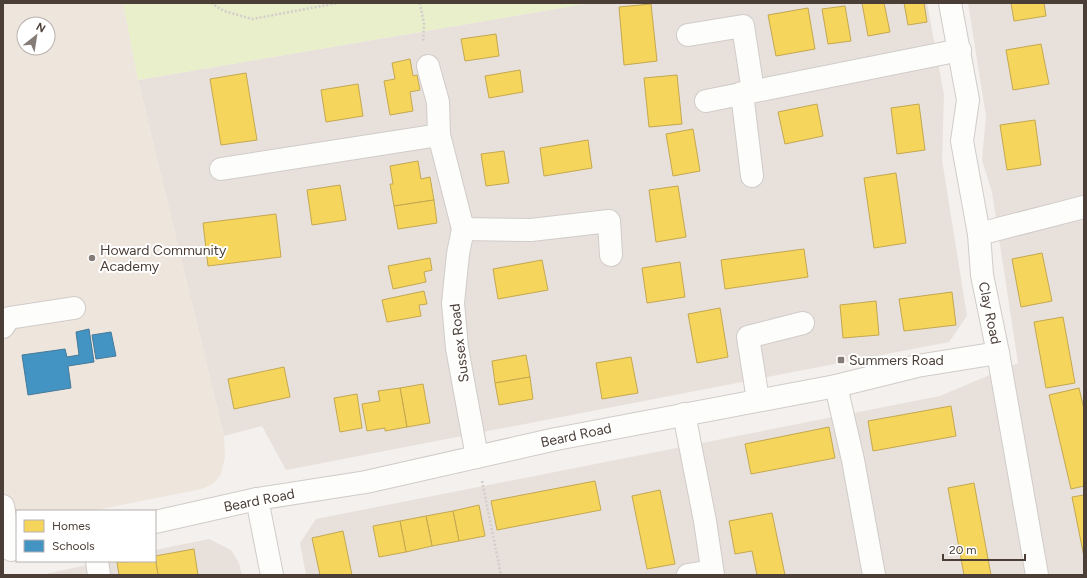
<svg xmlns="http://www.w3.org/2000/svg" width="1087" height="578" font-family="Figtree,sans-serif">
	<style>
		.residential { fill: #e8e0da }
		.education { fill: #eee5dc; fill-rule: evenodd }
		.green { fill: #e9eecb }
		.homes { fill: #f6d55c; stroke: #c3a851 }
		.schools { fill: #4393c3; stroke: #457a99 }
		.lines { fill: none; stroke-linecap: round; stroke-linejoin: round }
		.minor-casing { stroke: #d0ccc9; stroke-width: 24 }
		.path { stroke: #d3cecb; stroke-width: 2.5; stroke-dasharray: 2 2; stroke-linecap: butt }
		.minor { stroke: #fdfdfc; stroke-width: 22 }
		.poi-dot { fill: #867c77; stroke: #fff; stroke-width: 1.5 }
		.labels { text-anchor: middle; stroke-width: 4; stroke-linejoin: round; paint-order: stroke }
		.poi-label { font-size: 14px; fill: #4b3e37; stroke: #fff; text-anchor: start }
		.street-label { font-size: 14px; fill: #4b3e37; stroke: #fff }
	</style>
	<rect width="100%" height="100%" fill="#f3f0ed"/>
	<g class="residential">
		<path d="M591,3H927L944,95L942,160L967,316L949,342L286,470L262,426L224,436L138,80Z"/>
		<path d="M968,3H1084V575H306L300,543L316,519L940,396L1018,363L992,192L982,160L986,116Z"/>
		<path d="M209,539L231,550L239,563L242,575H41L106,561H155V550Z"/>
	</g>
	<path class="education" d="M3,3H123L138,80L224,436L225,456L221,474L214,483L202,489L91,511H17V526L3,528ZM24,24H48V48H24Z"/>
	<path class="green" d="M123,3H591L138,80Z"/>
	<g class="homes">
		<path d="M862,3H884L890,32L868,36Z"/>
		<path d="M904,3H924L927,22L908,25Z"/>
		<path d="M1011,3H1044L1046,16L1014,21Z"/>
		<path d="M651,4L657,61L624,65L619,7Z"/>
		<path d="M845,6L851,41L828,44L822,9Z"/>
		<path d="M808,8L815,49L776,56L768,15Z"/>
		<path d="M496,34L499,56L465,61L461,39Z"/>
		<path d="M1041,44L1049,84L1013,90L1006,50Z"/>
		<path d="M410,59L413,76L417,75L420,90L410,92L413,111L390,115L384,81L395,79L392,63Z"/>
		<path d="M520,70L523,92L489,98L485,76Z"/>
		<path d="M246,73L257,140L221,145L210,79Z"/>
		<path d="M677,75L682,124L649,127L644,78Z"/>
		<path d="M358,84L363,116L326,122L321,90Z"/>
		<path d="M817,104L823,136L785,144L778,112Z"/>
		<path d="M919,104L925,150L897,154L891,108Z"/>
		<path d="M1035,120L1041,165L1007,170L1000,125Z"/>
		<path d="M693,129L700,171L673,176L666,134Z"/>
		<path d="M588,140L592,168L544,176L540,148Z"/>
		<path d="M504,151L509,183L486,186L481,154Z"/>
		<path d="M418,161L421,179L430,177L434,200L394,206L390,184H393L390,166Z"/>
		<path d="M896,173L906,243L874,248L864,178Z"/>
		<path d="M340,185L346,220L312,225L307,190Z"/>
		<path d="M678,186L686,237L656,242L649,190Z"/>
		<path d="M434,200L437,223L398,229L394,206Z"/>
		<path d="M276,214L281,257L208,266L203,223Z"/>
		<path d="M804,249L808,277L725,289L721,260Z"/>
		<path d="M1042,253L1052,301L1021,307L1012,259Z"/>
		<path d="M430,258L432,270L424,272L426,282L393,289L388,266Z"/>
		<path d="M542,260L548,290L498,299L493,269Z"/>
		<path d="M680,262L685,297L647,303L642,268Z"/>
		<path d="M424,291L427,304L419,305L421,316L387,322L382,300Z"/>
		<path d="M952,292L956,325L904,331L899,299Z"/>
		<path d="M876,301L879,335L843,338L840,305Z"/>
		<path d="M720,308L728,357L697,363L688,314Z"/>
		<path d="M1063,317L1075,383L1046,388L1034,322Z"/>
		<path d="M526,355L530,377L495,383L492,361Z"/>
		<path d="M631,357L638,393L602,399L596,363Z"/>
		<path d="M284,367L290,397L234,409L228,379Z"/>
		<path d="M530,377L533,399L499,405L495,383Z"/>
		<path d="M423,384L430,423L407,427L400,388Z"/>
		<path d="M400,388L407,427L385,431V428L367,431L362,404L380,401L378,391Z"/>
		<path d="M1079,388L1084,409V486L1071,489L1049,395Z"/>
		<path d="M357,394L362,428L340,432L334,398Z"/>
		<path d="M951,406L956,436L873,451L868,421Z"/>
		<path d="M829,427L835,458L751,474L745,444Z"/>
		<path d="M595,481L601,510L497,530L491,501Z"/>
		<path d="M974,483L991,575H964L948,488Z"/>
		<path d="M660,490L675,564L647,569L632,496Z"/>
		<path d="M1084,495V557L1072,497Z"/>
		<path d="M479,505L485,536L459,541L453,511Z"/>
		<path d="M453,511L459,541L432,546L426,516Z"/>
		<path d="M772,513L785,575H757L752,551L735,554L729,521Z"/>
		<path d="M426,516L432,546L406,552L400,521Z"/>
		<path d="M400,521L406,552L379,557L373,526Z"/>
		<path d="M343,531L352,575H320L312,538Z"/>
		<path d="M194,549L198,575H158L155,556Z"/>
		<path d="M155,556L158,575H119L117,562L155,561Z"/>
	</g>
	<g class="schools">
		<path d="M89,329L94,362L68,366L71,388L28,395L22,355L65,349L67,357L79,355L76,332Z"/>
		<path d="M111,332L116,356L96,359L92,335Z"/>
	</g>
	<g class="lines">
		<defs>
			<g id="minor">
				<path d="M950,3L968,100L962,141L979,234L982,275L998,353L1037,575"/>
				<path d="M688,35L743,26L753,91"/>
				<path d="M428,66L438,102L439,135L463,229L458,254L453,303L457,348L477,457"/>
				<path d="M742,93L752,176"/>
				<path d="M706,101L960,50"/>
				<path d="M221,169L439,135"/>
				<path d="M463,229L531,230L609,221L611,255"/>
				<path d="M979,234L1084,207"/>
				<path d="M3,327L9,318L74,308"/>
				<path d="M836,386L853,460L874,575"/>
				<path d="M758,400L748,337L803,323"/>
				<path d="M684,414L705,521L713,575"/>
				<path d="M257,499L272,575"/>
				<path d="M3,506L11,550"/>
				<path d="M155,522L257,499L366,482L556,439L836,386L917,366L998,353"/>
				<path d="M97,561L99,575"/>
				<path d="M688,575L712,571"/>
			</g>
		</defs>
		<use href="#minor" class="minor-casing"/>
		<g class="path">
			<path d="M211,3L224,11L252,19L338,3"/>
			<path d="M420,3L424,24L423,42"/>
			<path d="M482,481L501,575"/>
		</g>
		<use href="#minor" class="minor"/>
	</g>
	<g class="poi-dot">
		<circle cx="92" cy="258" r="4"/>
		<rect x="837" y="356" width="8" height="8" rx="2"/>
	</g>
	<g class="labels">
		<g class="poi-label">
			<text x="100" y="255">Howard Community<tspan x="100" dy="16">Academy</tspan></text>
			<text x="849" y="365">Summers Road</text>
		</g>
		<g class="street-label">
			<text transform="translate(990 313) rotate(78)" y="5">Clay Road</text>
			<text transform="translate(459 343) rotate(-97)" y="5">Sussex Road</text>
			<text transform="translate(576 435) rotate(-12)" y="5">Beard Road</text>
			<text transform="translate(259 500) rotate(-11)" y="5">Beard Road</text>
		</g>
	</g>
	<rect width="1087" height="578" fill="none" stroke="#4b3e37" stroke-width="8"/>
	<rect x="16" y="510" width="140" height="52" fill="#ffffff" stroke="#b7b2af"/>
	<rect x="24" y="520" width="20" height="12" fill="#f6d55c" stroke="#b7b2af"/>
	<text x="52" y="530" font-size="12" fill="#4b3e37">Homes</text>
	<rect x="24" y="540" width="20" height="12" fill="#4393c3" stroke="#b7b2af"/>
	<text x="52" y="550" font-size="12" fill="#4b3e37">Schools</text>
	<g transform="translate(36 36) rotate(30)"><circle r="19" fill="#ffffff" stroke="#b7b2af"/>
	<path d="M0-3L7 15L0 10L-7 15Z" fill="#867c77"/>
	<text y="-6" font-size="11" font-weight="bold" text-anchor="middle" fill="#4b3e37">N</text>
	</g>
	<path d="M943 554v6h82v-6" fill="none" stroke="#4b3e37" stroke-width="2"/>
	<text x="949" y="554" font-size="12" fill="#4b3e37" stroke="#ffffff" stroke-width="3" paint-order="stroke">20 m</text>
</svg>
